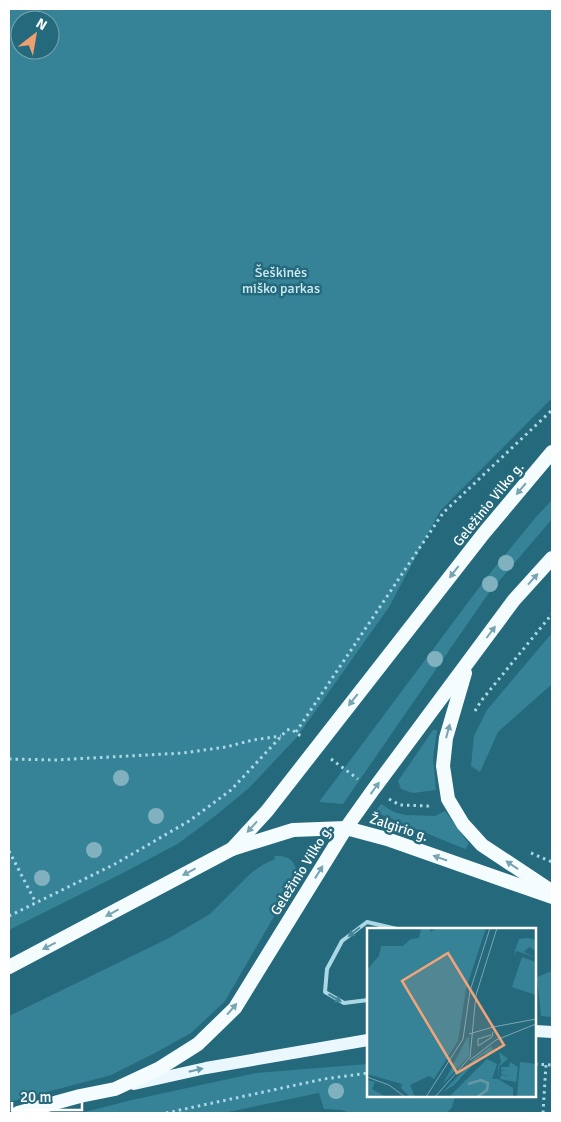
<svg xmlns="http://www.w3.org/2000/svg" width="561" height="1122" font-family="Signika,sans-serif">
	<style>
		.green { fill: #368398; fill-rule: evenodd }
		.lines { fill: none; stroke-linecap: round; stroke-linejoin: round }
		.path { stroke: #aad8e5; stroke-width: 3; stroke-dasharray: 2.5 4; stroke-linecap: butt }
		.service { stroke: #aad8e5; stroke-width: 4 }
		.primary { stroke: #eaf8fd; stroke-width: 12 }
		.trunk { stroke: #f4fcfe; stroke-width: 14 }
		.tree { fill: #81b1be }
		.oneway { fill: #78a4b1 }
		.oneway2 { fill: #468597 }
		.oneway3 { fill: #6a9baa }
		.labels { text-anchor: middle; stroke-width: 5; stroke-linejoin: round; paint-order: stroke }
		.park-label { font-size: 14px; fill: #cdecf4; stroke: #25697d }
		.street-label { font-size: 14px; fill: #fff; stroke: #25697d }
		.inset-river { fill: none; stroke: #6897a5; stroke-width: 2.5 }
		.inset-road { fill: none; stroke: #7ca5b1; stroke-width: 1 }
		.view { fill: #f2a479; fill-opacity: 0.15; stroke: #f2a479; stroke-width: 2.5 }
		.inset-edge { fill: none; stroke: #fff; stroke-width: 2.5 }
	</style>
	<rect width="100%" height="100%" fill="#25697d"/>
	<g class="green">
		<path d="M9,9H552V398L440,511L389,607L297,737L249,788L215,816L179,843L125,872L9,930ZM20,20H50V50H20Z"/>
		<path d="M552,500V519L488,594L343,804L319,802L487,577L536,517Z"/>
		<path d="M552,633V684L498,732L480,772L471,766L474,736L487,710Z"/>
		<path d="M433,730H437L433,758L436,790L413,793L401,789L398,781Z"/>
		<path d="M381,804L394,812L405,815L435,816L445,811L469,844L465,849L375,812Z"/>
		<path d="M274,856C290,855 296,861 297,877L225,1001L191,1033L155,1053L111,1075L9,1102V1016L169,938L210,914L251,873L264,864L275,859Z"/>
		<path d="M552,971V1017L541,1016L537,977Z"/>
		<path d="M368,1064V1096H455L452,1107L447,1113H351L341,1110L324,1109L319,1093L223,1113H81L132,1100L256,1073Z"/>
	</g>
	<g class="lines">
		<g class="path">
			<path d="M475,711L481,701L552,614"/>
			<path d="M296,732L443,513L552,410"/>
			<path d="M9,759L55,760L183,753L226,747L253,740L281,736"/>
			<path d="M331,759L358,779"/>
			<path d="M389,799L400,805L428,806L431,805"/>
			<path d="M9,851L36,903"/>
			<path d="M531,853L552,862"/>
			<path d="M9,916L115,864L189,821L231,790L287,730L291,729L302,737"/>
			<path d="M535,1064L552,1065"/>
			<path d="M166,1113L324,1079L368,1073"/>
			<path d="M543,1113L546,1064"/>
		</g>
		<path class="service" d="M368,1000L344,1003L325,992L327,969L342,941L367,922L401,930"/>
		<g class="primary">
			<path d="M535,1031L552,1032"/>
			<path d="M134,1084L206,1068L368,1040"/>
		</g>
		<g class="trunk">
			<path d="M465,673L446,738L443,766L448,799L463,824L482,845L550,890"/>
			<path d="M232,849L293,830L346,828L387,839L552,897"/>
			<path d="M9,967L232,849L267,811L484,533L552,452"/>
			<path d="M18,1113L80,1096L115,1089L160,1068L198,1044L235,1008L346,828L373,790L514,600L552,558"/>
		</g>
	</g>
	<g class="tree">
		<circle cx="506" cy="563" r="8"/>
		<circle cx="490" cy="584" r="8"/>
		<circle cx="435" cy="659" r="8"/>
		<circle cx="121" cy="778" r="8"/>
		<circle cx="156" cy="816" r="8"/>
		<circle cx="94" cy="850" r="8"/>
		<circle cx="42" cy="878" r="8"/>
		<circle cx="336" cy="1091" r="8"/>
	</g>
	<defs><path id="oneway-solid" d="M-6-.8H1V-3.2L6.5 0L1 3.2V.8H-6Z" transform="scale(1.25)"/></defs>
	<g class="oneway">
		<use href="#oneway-solid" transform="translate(521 489) rotate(130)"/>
		<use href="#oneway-solid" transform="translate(454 572) rotate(128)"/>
		<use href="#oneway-solid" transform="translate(533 579) rotate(-48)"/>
		<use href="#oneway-solid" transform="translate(491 632) rotate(-53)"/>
		<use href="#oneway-solid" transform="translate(353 700) rotate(128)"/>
		<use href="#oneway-solid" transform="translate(448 731) rotate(-75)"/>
		<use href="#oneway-solid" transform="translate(375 788) rotate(-54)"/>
		<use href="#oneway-solid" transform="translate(252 827) rotate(132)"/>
		<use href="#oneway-solid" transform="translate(440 858) rotate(-161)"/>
		<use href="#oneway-solid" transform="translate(512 865) rotate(-146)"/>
		<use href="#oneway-solid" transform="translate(189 872) rotate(152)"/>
		<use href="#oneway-solid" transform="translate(319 872) rotate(-58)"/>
		<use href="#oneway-solid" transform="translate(112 913) rotate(152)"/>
		<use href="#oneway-solid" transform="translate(49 946) rotate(153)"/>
		<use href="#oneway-solid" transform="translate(232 1009) rotate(-49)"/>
	</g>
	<g class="oneway2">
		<use href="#oneway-solid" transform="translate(354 932) rotate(143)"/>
		<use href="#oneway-solid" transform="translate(335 998) rotate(31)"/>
	</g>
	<use class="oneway3" href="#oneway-solid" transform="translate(196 1070) rotate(-13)"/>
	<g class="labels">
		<g class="park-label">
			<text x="281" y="277">Šeškinės<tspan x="281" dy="16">miško parkas</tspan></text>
		</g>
		<g class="street-label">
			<text transform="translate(488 504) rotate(-51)" y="5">Geležinio Vilko g.</text>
			<text transform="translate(399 827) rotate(18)" y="5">Žalgirio g.</text>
			<text transform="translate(301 870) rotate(-58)" y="5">Geležinio Vilko g.</text>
		</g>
	</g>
	<g transform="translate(367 928)">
		<rect width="169" height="169" fill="#25697d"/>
		<path d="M54,0H62L64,4L69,0H119L99,61L91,113L67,151L62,148L43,157L48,169H43L34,160L35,156L0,146V42L12,28L14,18H36L44,11L52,10ZM161,10L169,12V23L162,19L157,24L169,30L150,23L147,26L152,11ZM155,29L169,34V67L145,59ZM102,109V128L76,156L100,110ZM124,118L126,123L115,127L87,157L76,164L109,129ZM132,124L141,131L132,138L131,151L146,160V169H82L120,131L130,136L125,151H131V138L134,134ZM143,134L151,139L149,154L133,151L134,147L141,148L134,146V143H141L134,142V139H142ZM153,134L169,136V169H150ZM0,152L8,154L5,161L19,169H0Z" fill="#368398"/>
		<path class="inset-river" d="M101,156L114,152L121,155L120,162L110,169"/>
		<path class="inset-road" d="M126,99L169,91M102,106L126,99M124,107L111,111V118L125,109L126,104M103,132L129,112L169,96M0,149L22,157L38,169M59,169L96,111L103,63L123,0M68,169L103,129L109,67L130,0"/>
		<path class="view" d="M81,25L137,117L90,145L35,53Z"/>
		<rect width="169" height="169" class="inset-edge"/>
	</g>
	<rect width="561" height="1122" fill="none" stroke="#ffffff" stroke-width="20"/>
	<g transform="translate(35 35) rotate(31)"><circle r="24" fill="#25697d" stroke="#7ca5b1"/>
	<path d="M0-4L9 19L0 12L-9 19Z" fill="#ee9f6e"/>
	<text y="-8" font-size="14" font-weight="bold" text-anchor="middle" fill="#ffffff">N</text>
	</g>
	<path d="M12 1102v8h70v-8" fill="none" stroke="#ffffff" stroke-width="2.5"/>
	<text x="20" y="1102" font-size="15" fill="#ffffff" stroke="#25697d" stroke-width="4" paint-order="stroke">20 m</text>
</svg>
